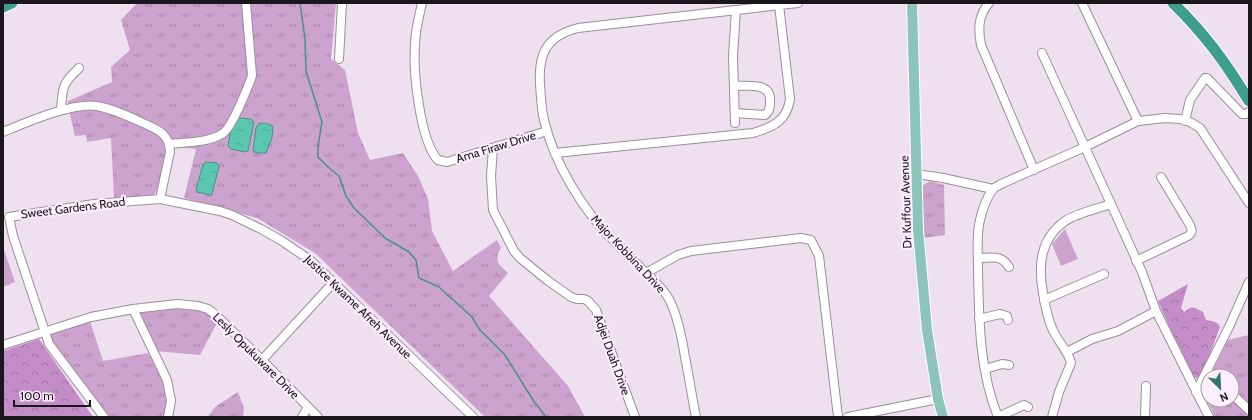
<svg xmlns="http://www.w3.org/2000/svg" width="1252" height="420" font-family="Cabin,sans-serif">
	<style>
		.grass { fill: url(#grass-tufts) }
		.forest { fill: url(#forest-crowns) }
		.pitch { fill: #cca3cf }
		.water { fill: url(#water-ripples); stroke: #489284 }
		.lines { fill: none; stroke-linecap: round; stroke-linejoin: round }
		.stream { stroke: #489284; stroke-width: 1.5 }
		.minor-casing { stroke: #9b8d9b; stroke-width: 10 }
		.major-casing { stroke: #fff; stroke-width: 12 }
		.highway-casing { stroke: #fff; stroke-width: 13 }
		.minor { stroke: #fff; stroke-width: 8 }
		.major { stroke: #8cc4b9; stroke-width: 10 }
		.highway { stroke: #3f9d8b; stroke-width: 11 }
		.labels { text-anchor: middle; stroke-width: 4; stroke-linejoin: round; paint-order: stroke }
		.street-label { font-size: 12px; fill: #1b161c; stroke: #fceefd }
	</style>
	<defs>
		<pattern id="grass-tufts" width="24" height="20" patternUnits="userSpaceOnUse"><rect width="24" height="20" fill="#cca3cf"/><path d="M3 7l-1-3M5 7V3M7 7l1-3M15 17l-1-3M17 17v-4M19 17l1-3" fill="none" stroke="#a584a7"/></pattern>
		<pattern id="forest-crowns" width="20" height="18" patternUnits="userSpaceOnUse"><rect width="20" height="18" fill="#c48cc8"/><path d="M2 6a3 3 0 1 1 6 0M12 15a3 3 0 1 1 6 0" fill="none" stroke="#9e71a2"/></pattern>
		<pattern id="water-ripples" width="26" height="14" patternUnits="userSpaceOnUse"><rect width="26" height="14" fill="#5bc7b1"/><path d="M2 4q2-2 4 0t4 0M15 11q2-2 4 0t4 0" fill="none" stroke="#4faa98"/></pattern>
	</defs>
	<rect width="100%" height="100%" fill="#efe0f0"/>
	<g class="grass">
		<path d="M137,3H336L331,59L345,70L358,133L370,160L403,153L418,176L428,199L432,231L453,271L497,240L501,248C493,261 499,264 508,273L489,296L568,386L585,417H485L315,253L257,218L184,198L196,149L174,147L169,137L123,110L68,104V101L112,82L111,67L130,50L121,20Z"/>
		<path d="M93,108L154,129L166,142C165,155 164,187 153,195L114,198L111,138L87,142L86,135L75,136L69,111Z"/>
		<path d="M930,181L944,185L945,235L924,238L922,186Z"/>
		<path d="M179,307L201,309L218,321L200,355L155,351L136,312Z"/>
		<path d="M90,321L103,361L148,353C159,372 171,395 165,417H109L101,410L50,338L48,334Z"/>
		<path d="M1249,335V417H1215L1203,390L1208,380V400H1232V376H1210L1228,340Z"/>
		<path d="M238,392L244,408L243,417H208L215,407Z"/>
	</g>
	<g class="forest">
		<path d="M1188,284L1181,308L1184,312C1193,305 1193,307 1203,312L1206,320C1211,321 1218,321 1220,327L1202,375L1196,378L1190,374L1158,301Z"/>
		<path d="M39,339L93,417H3V351Z"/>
	</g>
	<g class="pitch">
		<path d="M1065,229L1078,259L1061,266L1052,244Z"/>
		<path d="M3,247L15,282L3,287Z"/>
	</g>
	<g class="water">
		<path d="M240,118L251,119L254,122L248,151L245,152L231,149L228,146L232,123L235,119Z"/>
		<path d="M259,123L268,124L273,127L272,138L266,153H255L253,150L256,128Z"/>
		<path d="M207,162L217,163L219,167L212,194L210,195L197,192L196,190L203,164Z"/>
	</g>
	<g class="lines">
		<path class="stream" d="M300,3L305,39L306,71L322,122L318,146V157L328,167L339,176L346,196L354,208L385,238L409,252L416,260L419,278L439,287L472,317L480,330L505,355L533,400L546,417"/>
		<defs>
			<g id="minor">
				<path d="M422,3C419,17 415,31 415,45C413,72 420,141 438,160L447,162L547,131"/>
				<path d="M989,3C978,16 978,29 981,45L1034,170"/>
				<path d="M1082,3L1138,121"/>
				<path d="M1042,53L1111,204L1142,272L1156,311L1209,417"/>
				<path d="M339,59L342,3"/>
				<path d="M61,110C63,87 61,85 79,68"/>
				<path d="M735,113L765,115C770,111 770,107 770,101C771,82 748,86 735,86"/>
				<path d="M1185,121L1190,100L1205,78H1207L1242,114H1246L1249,112"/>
				<path d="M735,123L733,56L736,10"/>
				<path d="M3,132C25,123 73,102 97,106C113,109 128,116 143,123C158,130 169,133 170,152L160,199"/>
				<path d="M169,144C186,142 207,143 222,134C232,128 246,91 251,79L252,75L246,3"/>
				<path d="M493,148L491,176L493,210L514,251L520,258L547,280L571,297L577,299H584L588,301L596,310L635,417"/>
				<path d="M555,153L753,133C773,127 787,121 790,99L779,5"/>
				<path d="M917,174L943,178L993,189"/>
				<path d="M978,258C992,258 1001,254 1009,267"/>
				<path d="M1136,261L1188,236C1193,232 1192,230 1190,225L1161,177"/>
				<path d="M646,273L678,255L691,251L801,238L811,240L819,256L838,417"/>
				<path d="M1044,300L1104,274"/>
				<path d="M133,309L167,380L171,401L168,417"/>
				<path d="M979,319L1000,314L1007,316L1008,320"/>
				<path d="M3,345L91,317L133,309L177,304L198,306L208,309L216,315L262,360L318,417"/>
				<path d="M1067,352L1092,339L1118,331L1156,311"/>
				<path d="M262,360L333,283"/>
				<path d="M985,369L1002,364L1009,365"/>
				<path d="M1207,370L1213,376"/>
				<path d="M1196,392L1229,327L1249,282"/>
				<path d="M1232,394L1249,410"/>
				<path d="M104,417L49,344L13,236L9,217L94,204L160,199L220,211L232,215L261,229L282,241L310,260L473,417"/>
				<path d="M302,417L308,407"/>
				<path d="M696,417C692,397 689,377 685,357C682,338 678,316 669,299C663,288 654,281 645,272C635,262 625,252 615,242C583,211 554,163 544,120C541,108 541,96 540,84C538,53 547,36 578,28L798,3"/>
				<path d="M848,417L938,399"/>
				<path d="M998,417C979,370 979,319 978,269C978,253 976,236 980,220C982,211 987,197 993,189C995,187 998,186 1001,184L1085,147L1138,121L1165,118L1180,119L1190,122L1200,128L1249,203"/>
				<path d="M998,417L1024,405L1028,407"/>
				<path d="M1052,417L1059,392L1071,363C1068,350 1057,341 1052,328C1047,317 1045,305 1043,293C1038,265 1040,239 1065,221C1077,213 1097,209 1111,204"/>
				<path d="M1145,417L1146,386"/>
			</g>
			<path id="major" d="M912,3L918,230L927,330L938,399L943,417"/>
			<g id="highway">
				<path d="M1173,3C1205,34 1226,63 1249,101"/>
				<path d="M3,7L12,3"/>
			</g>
		</defs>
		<use href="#minor" class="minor-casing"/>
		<use href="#major" class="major-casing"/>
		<use href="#highway" class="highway-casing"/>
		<use href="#minor" class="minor"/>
		<use href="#major" class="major"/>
		<use href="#highway" class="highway"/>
	</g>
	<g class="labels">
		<g class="street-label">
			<text transform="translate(496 147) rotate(-17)" y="4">Ama Firaw Drive</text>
			<text transform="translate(906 202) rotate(-92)" y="4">Dr Kuffour Avenue</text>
			<text transform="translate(73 208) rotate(-7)" y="4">Sweet Gardens Road</text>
			<text transform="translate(628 254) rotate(47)" y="4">Major Kobbina Drive</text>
			<text transform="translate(358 307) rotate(44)" y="4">Justice Kwame Afreh Avenue</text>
			<text transform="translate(612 355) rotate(70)" y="4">Adjei Duah Drive</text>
			<text transform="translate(256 356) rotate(45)" y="4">Lesly Opukuware Drive</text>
		</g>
	</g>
	<rect width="1252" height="420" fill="none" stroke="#1b161c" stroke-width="8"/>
	<g transform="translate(1220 388) rotate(156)"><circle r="19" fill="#fceefd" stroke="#a298a3"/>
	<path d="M0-3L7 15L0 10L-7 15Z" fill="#327669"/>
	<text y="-6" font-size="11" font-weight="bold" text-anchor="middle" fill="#1b161c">N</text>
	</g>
	<path d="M14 400v6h76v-6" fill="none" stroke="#1b161c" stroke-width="2"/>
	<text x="20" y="400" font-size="12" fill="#1b161c" stroke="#fceefd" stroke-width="3" paint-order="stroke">100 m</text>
</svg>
